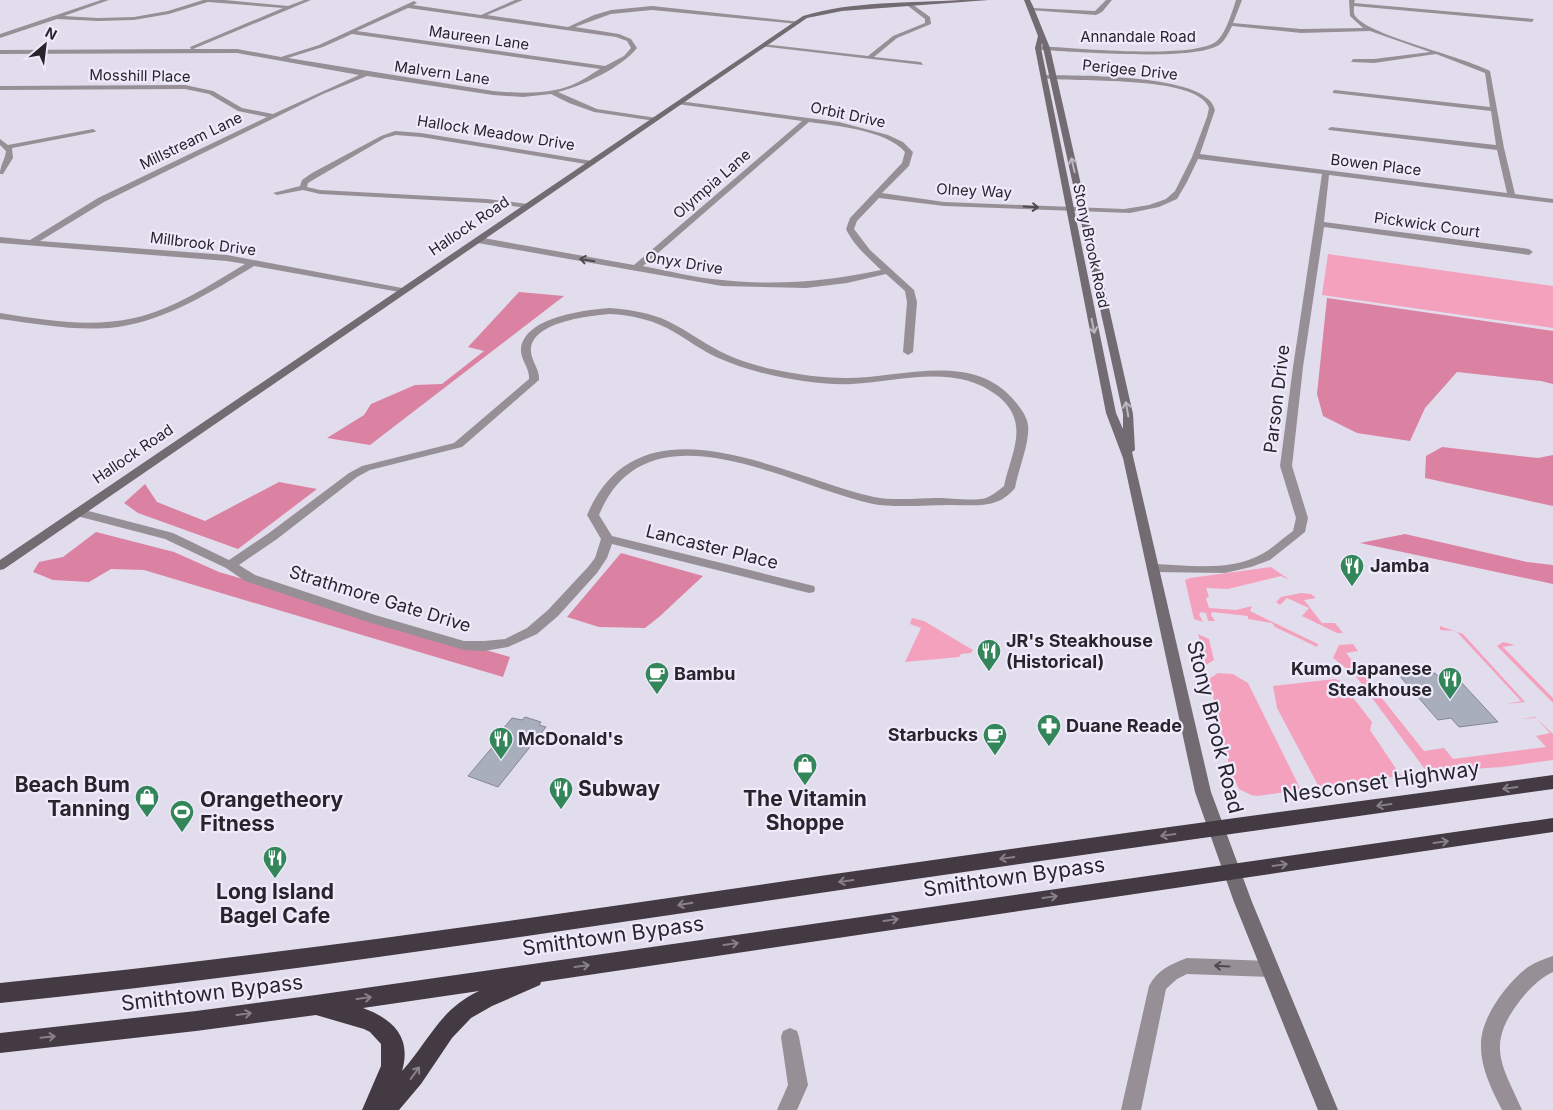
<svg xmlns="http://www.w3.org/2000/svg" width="1553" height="1110" font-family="Inter,sans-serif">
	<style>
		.green { fill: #f4a1be }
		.forest { fill: #db81a2 }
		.building { fill: #a9aebd; stroke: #828795 }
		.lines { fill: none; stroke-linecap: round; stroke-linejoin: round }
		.street { fill: #969096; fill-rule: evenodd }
		.secondary { fill: #736b72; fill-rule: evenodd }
		.highway { fill: #443a43; fill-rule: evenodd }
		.oneway { stroke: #bdb7c4 }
		.oneway2 { stroke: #4e4a50 }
		.oneway3 { stroke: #88808d }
		.labels { text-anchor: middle; stroke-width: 4.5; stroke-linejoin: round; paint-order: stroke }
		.far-street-label { font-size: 15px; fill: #27252b; stroke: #efeafb }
		.street-label { font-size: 18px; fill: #27252b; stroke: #efeafb }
		.poi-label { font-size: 18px; font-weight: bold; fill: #27252b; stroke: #efeafb; text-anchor: start }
		.near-street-label { font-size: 21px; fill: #27252b; stroke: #efeafb }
		.near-poi-label { font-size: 21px; font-weight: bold; fill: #27252b; stroke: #efeafb; text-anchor: start }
	</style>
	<rect width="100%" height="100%" fill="#e2dded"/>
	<g class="green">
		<path d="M1328,254L1553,286V328L1322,295Z"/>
		<path d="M1271,567L1290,580L1281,576L1228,589L1206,588L1209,597L1206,598L1209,608L1236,610L1252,606L1250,611L1318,644L1317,647L1275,627L1272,623L1248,619V616L1212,612L1211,615L1215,621H1208L1206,613L1201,612L1199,614L1203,622L1194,619L1185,580L1190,578Z"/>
		<path d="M1301,593L1311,594L1316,598L1304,600L1322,623H1335L1343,633H1337L1302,616L1309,608L1287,598L1280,605L1276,602L1281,597Z"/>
		<path d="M912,618L924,621L973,650L971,653L961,654L959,657L905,662L921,628L910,624Z"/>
		<path d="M1440,626L1463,634L1525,702L1507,704L1521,701L1456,631L1440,630Z"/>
		<path d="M1198,634L1209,639L1214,660L1206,665Z"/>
		<path d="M1503,642L1515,645L1503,647L1553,698V703L1497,646Z"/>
		<path d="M1353,644L1358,651L1346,653L1424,751L1444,748L1453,759L1546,747L1536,736L1550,733L1536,718L1521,719L1535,717L1553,734V760L1502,767L1427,772L1355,675L1333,658L1339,645Z"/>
		<path d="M1218,673L1233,674L1248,683L1301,790L1257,796L1251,795L1239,789L1235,781H1233L1209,679Z"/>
		<path d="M1335,679L1340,681L1372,722L1370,730L1401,776L1319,787L1277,708L1273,686Z"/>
	</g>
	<g class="forest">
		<path d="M519,292L564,296L370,445L327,438L364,415L371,404L415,385L442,384L484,351L468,347Z"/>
		<path d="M1327,298L1553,331V384L1541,381L1457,372L1425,408L1410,441L1357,433L1323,416L1317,394Z"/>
		<path d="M1442,447L1538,458L1553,455V506L1425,478L1426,456Z"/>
		<path d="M279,482L317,489L238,549L138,513L124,503L145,484L157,502L205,521Z"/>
		<path d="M96,532L174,552L219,572L510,657L503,677L144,570L111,569L89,582L53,580L33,572L39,562L63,557Z"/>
		<path d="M1405,534L1527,562L1553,565V584L1360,543Z"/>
		<path d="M621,553L703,576L659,617L645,628L599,627L567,617Z"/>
	</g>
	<g class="building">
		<path d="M1417,672L1420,675L1435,673L1444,683L1460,681L1498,722L1459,727L1451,718L1438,720L1398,674Z"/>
		<path d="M525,717L541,722L539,725L546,727L498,787L468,776L495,744L493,741L512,718L522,720Z"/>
	</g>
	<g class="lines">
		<g class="street">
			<path d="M101,0H109L64,16L98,18L134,17L168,11L203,0H225L288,6L304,0H311L193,49H237L281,57L319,45L414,1L417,3L413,5L481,15L515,0H523L487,15L568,27L594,15L611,10L652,6L801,22L798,24L652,10L611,14L575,27L619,34L631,39L637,48C621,68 582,86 558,92L597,109L657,118V120L655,121L594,112L569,103L551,94L523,97L493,95L367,76L323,94L104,202L40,241L227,255L402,288L405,289V293L254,266C211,292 169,319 118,327C79,332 39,324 0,319V313C44,320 90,328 134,318C174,309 210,285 245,264L227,261L0,243V237L30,240L98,198L267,117L238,111L209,94L185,89L0,90V86L185,85L213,91L242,108L273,114L359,75L237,53L0,54V50L191,49L190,47L283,8L208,2L169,14L134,20L98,21L57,19L0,38V34ZM408,8L616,37L627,41L631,48L624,56L605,66L357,31ZM352,34L600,69C591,74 582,81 572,85C547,95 519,93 493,91L288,58L323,47Z"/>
			<path d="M1106,0H1112L1102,12L1096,15L1029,10L1032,8L1095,11Z"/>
			<path d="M1236,0H1242L1233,23L1301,29L1363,28L1350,16L1349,0H1355L1354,3L1534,19L1532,22L1354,6C1354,10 1353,14 1356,17C1371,36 1462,56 1490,71L1504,148L1515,194L1553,199V203L1329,175L1324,222L1529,249L1533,252L1529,255L1324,227L1303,367L1292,466L1308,518L1305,532L1270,560L1251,567L1225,573L1153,572L1147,568L1153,564C1188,565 1230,572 1262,554C1273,548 1283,538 1293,531L1296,518L1280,466L1293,367L1322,174L1198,159L1187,182L1177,199L1159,207L1130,213L944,206L879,198L857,221L854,229L870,250L914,290L917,302L913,352L908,355L903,352L907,302L905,291L886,274L847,283L806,288L722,286L478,243L474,240L478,237L634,265L802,121L677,104L676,103L679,101L839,122L888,135L903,142L913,152L909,166L882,193L944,202L1124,209L1149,205L1166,199L1175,191L1192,157L1207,117L1209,108C1197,74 1073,83 1042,78L1044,75C1076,76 1208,73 1215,110L1200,154L1507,193L1497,150L1329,130L1328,129L1331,127L1496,145L1491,111L1333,93V91L1335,90L1490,107L1485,73L1436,54L1374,63L1351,62L1353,59H1374L1430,52L1370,31L1301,33L1232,26C1229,32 1225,41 1219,45C1191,62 1075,51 1038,50L1035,48L1038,46C1075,48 1185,59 1214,43C1225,37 1232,12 1236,0ZM809,122C837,126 886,130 905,152L902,163L850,218L846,229C854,246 868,257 881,270C829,281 776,286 722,280C696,278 669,271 643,266Z"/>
			<path d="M908,4H912L930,17L931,24L897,38L874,57L921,62L923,65L760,46L763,44L868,56L893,36L925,23V19L908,6Z"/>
			<path d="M93,129L96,131L95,132L12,148L13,158L3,174H0C0,165 5,160 6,151L0,145V139L8,145Z"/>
			<path d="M395,131L421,133L592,161L596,163L592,165L421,137L396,135L385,138L318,177L308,183L307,187L320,190L487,199L528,204L532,206L528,208L487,203L320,194L303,190L277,195L273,193L300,186L302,180L312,173L381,136Z"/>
			<path d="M609,308C627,309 644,312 661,318C680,326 696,338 714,348C731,358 751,364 771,369C795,374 821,378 846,378C900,378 971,351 1013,399C1019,406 1027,416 1028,425C1030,443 1018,470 1015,488C998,509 977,505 952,505C930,505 893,508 873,504C789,486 647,399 599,515L612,536L814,586L815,589L814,592L809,593L612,544L607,558L597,573L558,616L537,634L508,647L484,651L464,650L365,621L245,581L226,568L165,539L73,515L71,512L77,508L173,533L229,560L269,533L349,473L362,466L454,443L529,379C530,368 520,359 521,349C524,317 585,310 609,308ZM609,314C632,315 654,320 674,332C688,340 701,350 716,357C743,369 774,377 803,381C819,383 836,385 852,384C901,381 956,363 998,396C1031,423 1011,453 1004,486C999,490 993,495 988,497C979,502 950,498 939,498C920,498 893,501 874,497C784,477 640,391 587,515L601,539L595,558L588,567L548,610L527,628L505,639L484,641H464L375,615L255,575L239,565L277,539L357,477L370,470L462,447L539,380C540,369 531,361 531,351C530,322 589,316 609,314Z"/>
			<path d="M1553,956V972C1537,980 1527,991 1516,1006C1486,1048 1504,1068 1522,1110H1502C1492,1090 1480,1067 1481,1044C1481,1017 1507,983 1528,967C1536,962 1544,959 1553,956Z"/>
			<path d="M1187,958L1270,961L1276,964L1279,969L1276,974L1270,977L1187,974L1177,979L1166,989L1141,1110H1121L1149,986C1157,970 1171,964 1187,958Z"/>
			<path d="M790,1028L797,1031L799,1037L808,1085L797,1110H777L788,1085L781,1037L783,1031Z"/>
		</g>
		<g class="secondary">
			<path d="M961,0H989L842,11L807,18L4,569L0,570V560L803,16C851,1 911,3 961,0Z"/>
			<path d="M1024,0H1030L1033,6L1050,48L1133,414L1135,450L1132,452L1211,792L1252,902L1338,1110H1318L1234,902L1195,792L1123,458L1106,413L1035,48L1038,36ZM1042,43L1123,414V429L1116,413L1041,48Z"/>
		</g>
		<g class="highway">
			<path d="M1553,775V789C1308,823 1064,857 820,893C547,933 274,975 0,1003V983C274,956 547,916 820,876C1064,841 1308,808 1553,775Z"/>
			<path d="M1553,818V832L541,982L540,985L492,1006L471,1018L452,1038L421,1084L399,1110H362L381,1066V1044L370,1032L364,1029L316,1015L196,1031L0,1053V1033L196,1011L316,995ZM479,991C440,1009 429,1041 402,1071C412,1037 393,1019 363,1008Z"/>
		</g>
	</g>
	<defs><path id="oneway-shaft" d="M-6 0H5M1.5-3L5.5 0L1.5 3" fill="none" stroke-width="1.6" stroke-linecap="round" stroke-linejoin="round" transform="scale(1.25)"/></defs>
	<g class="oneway">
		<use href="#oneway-shaft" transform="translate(1073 165) rotate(-103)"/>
		<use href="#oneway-shaft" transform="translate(1093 326) rotate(79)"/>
		<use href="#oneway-shaft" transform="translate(1127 409) rotate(-100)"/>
	</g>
	<g class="oneway2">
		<use href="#oneway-shaft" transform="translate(1031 207) rotate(3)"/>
		<use href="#oneway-shaft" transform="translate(587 260) rotate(-170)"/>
		<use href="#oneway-shaft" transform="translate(1222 966) rotate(-177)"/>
	</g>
	<g class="oneway3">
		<use href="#oneway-shaft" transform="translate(1510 788) rotate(172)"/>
		<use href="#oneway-shaft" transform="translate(1384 805) rotate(172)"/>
		<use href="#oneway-shaft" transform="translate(1168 835) rotate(172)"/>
		<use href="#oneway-shaft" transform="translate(1441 842) rotate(-8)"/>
		<use href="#oneway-shaft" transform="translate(1007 858) rotate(172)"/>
		<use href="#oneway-shaft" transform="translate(1280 865) rotate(-8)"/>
		<use href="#oneway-shaft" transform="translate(846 881) rotate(172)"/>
		<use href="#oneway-shaft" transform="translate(1050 897) rotate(-8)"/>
		<use href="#oneway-shaft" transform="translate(685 904) rotate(171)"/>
		<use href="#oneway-shaft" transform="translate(891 920) rotate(-8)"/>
		<use href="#oneway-shaft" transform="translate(731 944) rotate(-8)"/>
		<use href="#oneway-shaft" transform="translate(582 966) rotate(-8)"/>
		<use href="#oneway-shaft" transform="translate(364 998) rotate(-8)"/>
		<use href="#oneway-shaft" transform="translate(244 1014) rotate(-8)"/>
		<use href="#oneway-shaft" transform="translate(48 1037) rotate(-6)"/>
		<use href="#oneway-shaft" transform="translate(415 1073) rotate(-54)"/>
	</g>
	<defs>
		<symbol id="restaurant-pin" viewBox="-11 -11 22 30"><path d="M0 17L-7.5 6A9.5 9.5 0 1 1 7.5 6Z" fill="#338659" stroke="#efeafb"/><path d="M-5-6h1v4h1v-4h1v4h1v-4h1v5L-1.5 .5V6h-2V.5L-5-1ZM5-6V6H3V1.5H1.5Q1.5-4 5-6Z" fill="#fff"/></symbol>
		<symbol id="cafe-pin" viewBox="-11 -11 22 30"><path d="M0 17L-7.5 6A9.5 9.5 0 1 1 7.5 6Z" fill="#338659" stroke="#efeafb"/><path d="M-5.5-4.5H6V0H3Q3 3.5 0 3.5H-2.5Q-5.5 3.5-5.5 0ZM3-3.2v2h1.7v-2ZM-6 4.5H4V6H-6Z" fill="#fff"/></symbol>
		<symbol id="pharmacy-pin" viewBox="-11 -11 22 30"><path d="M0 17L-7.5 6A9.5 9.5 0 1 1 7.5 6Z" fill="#338659" stroke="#efeafb"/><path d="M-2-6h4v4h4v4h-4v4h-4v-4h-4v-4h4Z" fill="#fff"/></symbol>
		<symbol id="shop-pin" viewBox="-11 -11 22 30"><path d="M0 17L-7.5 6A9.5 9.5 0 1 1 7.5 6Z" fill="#338659" stroke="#efeafb"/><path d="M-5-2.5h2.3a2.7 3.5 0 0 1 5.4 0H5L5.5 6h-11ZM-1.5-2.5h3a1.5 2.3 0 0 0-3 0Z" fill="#fff"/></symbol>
		<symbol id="stadium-pin" viewBox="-11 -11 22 30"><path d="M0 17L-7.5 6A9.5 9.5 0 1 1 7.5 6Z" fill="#338659" stroke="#efeafb"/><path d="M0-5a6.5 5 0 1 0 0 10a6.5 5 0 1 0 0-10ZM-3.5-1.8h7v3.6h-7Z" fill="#fff"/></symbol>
	</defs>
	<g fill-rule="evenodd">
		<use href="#restaurant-pin" x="1338" y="552" width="28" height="38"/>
		<use href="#restaurant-pin" x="975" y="637" width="28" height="38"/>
		<use href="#cafe-pin" x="643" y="660" width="28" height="38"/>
		<use href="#restaurant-pin" x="1436" y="665" width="28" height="38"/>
		<use href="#pharmacy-pin" x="1035" y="712" width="28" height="38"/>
		<use href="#cafe-pin" x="981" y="721" width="28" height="38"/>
		<use href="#restaurant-pin" x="487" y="725" width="28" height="38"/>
		<use href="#shop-pin" x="791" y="751" width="28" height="38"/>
		<use href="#restaurant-pin" x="547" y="775" width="28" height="38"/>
		<use href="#shop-pin" x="133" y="783" width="28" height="38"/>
		<use href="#stadium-pin" x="168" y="798" width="28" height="38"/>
		<use href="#restaurant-pin" x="261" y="844" width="28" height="38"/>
	</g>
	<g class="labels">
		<g class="far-street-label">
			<text x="1138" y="42">Annandale Road</text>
			<text transform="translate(479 38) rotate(8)" y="5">Maureen Lane</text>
			<text transform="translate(1130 70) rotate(6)" y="5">Perigee Drive</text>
			<text transform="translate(442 73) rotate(8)" y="5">Malvern Lane</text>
			<text transform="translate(140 76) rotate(1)" y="5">Mosshill Place</text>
			<text transform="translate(848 115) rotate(12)" y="5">Orbit Drive</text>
			<text transform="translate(496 133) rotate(9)" y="5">Hallock Meadow Drive</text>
			<text transform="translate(191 141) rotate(-26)" y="5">Millstream Lane</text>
			<text transform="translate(1376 165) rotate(7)" y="5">Bowen Place</text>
			<text transform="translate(712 184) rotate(-41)" y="5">Olympia Lane</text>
			<text transform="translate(974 191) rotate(3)" y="5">Olney Way</text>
			<text transform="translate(1427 225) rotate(8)" y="5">Pickwick Court</text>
			<text transform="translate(469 226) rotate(-34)" y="5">Hallock Road</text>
			<text transform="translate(203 244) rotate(7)" y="5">Millbrook Drive</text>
			<text transform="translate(1091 246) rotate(78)" y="5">Stony Brook Road</text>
			<text transform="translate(684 263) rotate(9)" y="5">Onyx Drive</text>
			<text transform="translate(133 454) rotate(-34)" y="5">Hallock Road</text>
		</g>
		<g class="street-label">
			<text transform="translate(1277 399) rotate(-83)" y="6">Parson Drive</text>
			<text transform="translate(712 547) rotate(14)" y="6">Lancaster Place</text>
			<text transform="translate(380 599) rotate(17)" y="6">Strathmore Gate Drive</text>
		</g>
		<g class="poi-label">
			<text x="1370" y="572">Jamba</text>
			<text x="1006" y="647">JR's Steakhouse<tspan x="1006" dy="21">(Historical)</tspan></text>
			<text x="1432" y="675" text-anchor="end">Kumo Japanese<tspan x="1432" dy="21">Steakhouse</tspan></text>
			<text x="674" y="680">Bambu</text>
			<text x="1066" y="732">Duane Reade</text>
			<text x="978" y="741" text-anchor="end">Starbucks</text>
			<text x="518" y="745">McDonald's</text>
		</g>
		<g class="near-street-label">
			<text transform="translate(1215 727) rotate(76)" y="7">Stony Brook Road</text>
			<text transform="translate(1381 782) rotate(-8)" y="7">Nesconset Highway</text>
			<text transform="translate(1014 877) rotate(-8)" y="7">Smithtown Bypass</text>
			<text transform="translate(613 936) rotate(-8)" y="7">Smithtown Bypass</text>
			<text transform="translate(212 993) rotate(-7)" y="7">Smithtown Bypass</text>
		</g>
		<g class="near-poi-label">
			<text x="130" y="792" text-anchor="end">Beach Bum<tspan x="130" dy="24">Tanning</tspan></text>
			<text x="578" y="796">Subway</text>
			<text x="805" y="806" text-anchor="middle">The Vitamin<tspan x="805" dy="24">Shoppe</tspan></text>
			<text x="200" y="807">Orangetheory<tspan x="200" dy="24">Fitness</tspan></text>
			<text x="275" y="899" text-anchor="middle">Long Island<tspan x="275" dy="24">Bagel Cafe</tspan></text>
		</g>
	</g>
	<g transform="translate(45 45) rotate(28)" stroke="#efeafb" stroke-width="4" paint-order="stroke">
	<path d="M0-4L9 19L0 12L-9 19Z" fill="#27252b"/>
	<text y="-8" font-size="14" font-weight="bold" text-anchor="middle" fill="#27252b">N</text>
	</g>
</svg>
